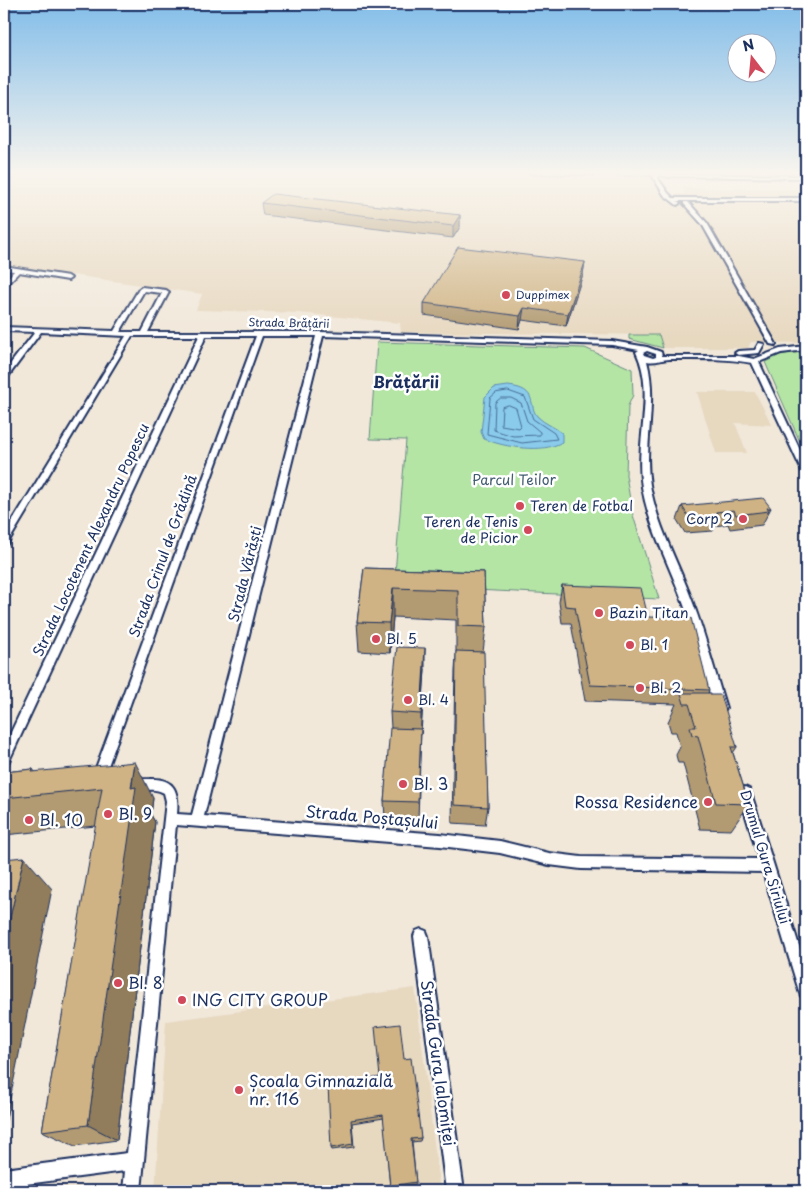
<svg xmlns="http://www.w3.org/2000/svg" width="810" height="1195" font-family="'Playpen Sans',sans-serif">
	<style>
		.built { fill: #e7d8c0 }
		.green { fill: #b5e5a5; stroke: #688a82 }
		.water { fill: #8acbeb; stroke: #5e8db3 }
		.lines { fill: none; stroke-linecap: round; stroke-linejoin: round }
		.shore { stroke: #476d96; stroke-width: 1 }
		.street-casing { stroke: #1b2f5e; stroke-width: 4 }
		.street { fill: #fff; fill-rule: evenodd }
		.wall { fill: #b29a72; stroke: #1b2f5e }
		.shaded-wall { fill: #917d5c; stroke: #1b2f5e }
		.building { fill: #cfb384; stroke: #1b2f5e }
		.poi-dot { fill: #d1495b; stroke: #fff; stroke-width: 2 }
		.labels { text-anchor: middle; stroke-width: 5; stroke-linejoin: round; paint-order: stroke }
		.far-poi-label { font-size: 11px; fill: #1b2f5e; stroke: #fff; text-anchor: start }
		.far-street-label { font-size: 11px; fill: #1b2f5e; stroke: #fff }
		.park-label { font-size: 14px; fill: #425c70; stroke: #fff }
		.poi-label { font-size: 14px; fill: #1b2f5e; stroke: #fff; text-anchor: start }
		.street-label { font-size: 14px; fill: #1b2f5e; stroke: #fff }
		.far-district-label { font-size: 16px; font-weight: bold; fill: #1b2f5e; stroke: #fff }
		.near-poi-label { font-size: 16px; fill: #1b2f5e; stroke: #fff; text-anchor: start }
		.near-street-label { font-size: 16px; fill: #1b2f5e; stroke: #fff }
	</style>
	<rect width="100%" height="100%" fill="#f1e8da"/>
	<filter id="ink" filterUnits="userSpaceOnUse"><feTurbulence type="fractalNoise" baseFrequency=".02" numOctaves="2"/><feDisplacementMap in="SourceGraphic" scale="10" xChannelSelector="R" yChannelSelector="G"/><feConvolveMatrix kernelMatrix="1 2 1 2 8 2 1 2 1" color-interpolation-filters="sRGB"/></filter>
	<g filter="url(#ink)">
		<g class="built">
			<path d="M4,172H666L650,174L660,194H684L683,187L806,189V343L751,342L748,348H663L659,335L401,332L400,323L299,313L196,310L202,294L4,265Z"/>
			<path d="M697,392H755L772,425L735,423L747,453H716Z"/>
			<path d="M415,988L440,1191H155L166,1021Z"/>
		</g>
		<g class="green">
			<path d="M629,335H659L663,348L629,339Z"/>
			<path d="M377,342L585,348L632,369L633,395L628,406L626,475L632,512L659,599L394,586L406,440L370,439Z"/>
			<path d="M806,350V444H801L765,362L780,355Z"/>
		</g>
		<path class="water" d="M508,386C540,389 527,406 538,417C545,424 555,427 562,433V442C543,454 504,447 484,439L481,432L485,397L494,388Z"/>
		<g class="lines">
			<g class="shore">
				<path d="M508,391L525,397L533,419L554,433L557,439L522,443L487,434L490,398L496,393Z"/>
				<path d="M501,398H511L521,403L527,421L540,432V435L513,436L494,430L495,403Z"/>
				<path d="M509,405L516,408L521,426L519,428L501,425L502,407Z"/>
			</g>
			<defs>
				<g id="street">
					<path d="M530,172L806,176V178L672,176L670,177L659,175L657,177L668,193L673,198H806V201H677L680,203L677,205L664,195L653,177L654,175L532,173Z"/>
					<path d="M684,202H688L707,223L776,344L775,345L770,344L702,224L684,204Z"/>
					<path d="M4,266L68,276L71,278L68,280L19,272L4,287V282L14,271L4,270Z"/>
					<path d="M142,287L166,290L169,292L148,332H320L612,341L647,347L661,352L662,356H739L754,359L780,349L806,346V350L781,353L759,362L806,463V474L802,471L752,363C726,358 697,359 670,359C662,359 655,363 647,361C658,402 643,443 650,485C657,526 679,564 693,603C706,637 715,673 726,708L724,711L720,713L716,711L714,708C704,674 696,639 684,605C670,566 649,528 642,487C634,442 656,394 636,352L639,350L612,345L323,336L204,816L440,834L500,841L549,853L581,857L759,859L739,793L741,789L745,787L749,789L751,793L806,968V998L801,996L799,991L763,872L581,869L549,865L500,853L440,846L176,825L141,1191H123L125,1171L4,1187V1169L127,1153L166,801L164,793C153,786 141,793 130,789L128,785L130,781C136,779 143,779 150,779C175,778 179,792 177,814L192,815L316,336H262L103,780L99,781L95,780L93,776L256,336H206L8,763L4,764V747L199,336H132L7,544L4,545V535L126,336L41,332L7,378H4V372L35,332L4,331V327L114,331L139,289ZM144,291L162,293L142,332H120ZM647,351L656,354V357L653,358L644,355L643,353Z"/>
					<path d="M759,343L764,344L759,353L738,355L735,353L738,351L755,350Z"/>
					<path d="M421,929L426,931L428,936L464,1191H446L414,936L416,931Z"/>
				</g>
			</defs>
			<use href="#street" class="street-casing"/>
			<use href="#street" class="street"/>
		</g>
		<g class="wall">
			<path d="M261,203L460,215V227L453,238L263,215Z"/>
			<path d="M585,262L583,274L566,326L522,320L519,329L424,315V303Z"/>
			<path d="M682,506L771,508L762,525L730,529L728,524L715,526L713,531L685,533L677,520Z"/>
			<path d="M364,568L484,572L486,627L483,652L488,807L485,825L452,823L455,671L456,656V620L393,617L390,653L359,651L357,622Z"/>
			<path d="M562,585L648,617L709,690L708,693L711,695L737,747L733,753L749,804L731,830L700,829L683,763H678L676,755L680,747L676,732H671L668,722L676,704L585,701L571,623H562L559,602Z"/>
			<path d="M425,669L421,729L418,820L385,819L384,801L391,728L390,712Z"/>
			<path d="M33,769L35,772L153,798L151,815L155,822L117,1140L75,1146L42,1131L96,826L4,835V772Z"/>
			<path d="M404,1059L421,1138L420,1141L412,1142L416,1184L390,1188L384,1118L352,1123L354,1147L332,1150L331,1148L380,1077Z"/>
		</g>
		<g class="shaded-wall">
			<path d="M460,215V227L453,238V226Z"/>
			<path d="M585,262L583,274L566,326L568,314Z"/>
			<path d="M524,308L522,320L519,329L520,316Z"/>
			<path d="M393,588V617L390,653L389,623Z"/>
			<path d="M425,648V669L421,734V714Z"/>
			<path d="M135,762L153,798L151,815L155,822L117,1140L88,1125Z"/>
			<path d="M24,857L52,889L4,1129V943Z"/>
		</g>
		<g class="building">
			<path d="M273,194L460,215L453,226L261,203Z"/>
			<path d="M458,247L585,262L568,314L524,308L520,316L424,303Z"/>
			<path d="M763,498L771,508H767L769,511L736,515L734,510L716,512L719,517L690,519L682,506Z"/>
			<path d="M364,568L484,572L486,627L458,626V590L393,588L389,623L357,622Z"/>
			<path d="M562,585L641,588L648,617L691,618L709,690L590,685L575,607L565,606Z"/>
			<path d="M397,647L425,648L421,714L390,712Z"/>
			<path d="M456,651L484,652L488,807L454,805Z"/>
			<path d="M681,693H711V695H721L737,747H731L749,804L716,803L698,736L692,735L690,727H696L689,704H684Z"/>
			<path d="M390,728L421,729L418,802L384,801Z"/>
			<path d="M135,762L131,788L136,787L88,1125L42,1131L102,788L4,798V772L33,769L32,772Z"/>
			<path d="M24,857L4,943V859Z"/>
			<path d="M400,1024L404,1059L411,1058L421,1138L411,1139L416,1182L390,1186L383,1115L351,1120L353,1144L331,1148L328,1085L380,1077L375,1027Z"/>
		</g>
	</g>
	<linearGradient id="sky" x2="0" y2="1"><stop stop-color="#82bde9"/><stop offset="0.51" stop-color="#f9f5ee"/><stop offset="1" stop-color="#f9f5ee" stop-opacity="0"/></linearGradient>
	<rect width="810" height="339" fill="url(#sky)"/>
	<g class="poi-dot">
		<circle cx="506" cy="295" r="5"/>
		<circle cx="520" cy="506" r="5"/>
		<circle cx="743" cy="519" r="5"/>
		<circle cx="528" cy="530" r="5"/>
		<circle cx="599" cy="613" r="5"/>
		<circle cx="376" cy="639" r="5"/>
		<circle cx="630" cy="645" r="5"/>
		<circle cx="640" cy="688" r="5"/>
		<circle cx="408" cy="700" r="5"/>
		<circle cx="403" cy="784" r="5"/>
		<circle cx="708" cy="802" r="5"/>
		<circle cx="108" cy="814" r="5"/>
		<circle cx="29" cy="820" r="5"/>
		<circle cx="118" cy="983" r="5"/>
		<circle cx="182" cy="1000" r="5"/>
		<circle cx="239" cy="1090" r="5"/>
	</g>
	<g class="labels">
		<g class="far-poi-label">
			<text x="516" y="299">Duppimex</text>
		</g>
		<g class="far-street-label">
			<text transform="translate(289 323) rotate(1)" y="4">Strada Brățării</text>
		</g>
		<g class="park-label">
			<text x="514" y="485">Parcul Teilor</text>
		</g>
		<g class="poi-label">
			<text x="530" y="511">Teren de Fotbal</text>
			<text x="733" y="524" text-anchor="end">Corp 2</text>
			<text x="518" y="527" text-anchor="end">Teren de Tenis<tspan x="518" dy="16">de Picior</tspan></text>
			<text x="609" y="618">Bazin Titan</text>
			<text x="386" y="644">Bl. 5</text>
			<text x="640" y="650">Bl. 1</text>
			<text x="650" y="693">Bl. 2</text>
			<text x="418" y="705">Bl. 4</text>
		</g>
		<g class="street-label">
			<text transform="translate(91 540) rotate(-65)" y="5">Strada Locotenent Alexandru Popescu</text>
			<text transform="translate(163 556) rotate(-70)" y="5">Strada Crinul de Grădină</text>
			<text transform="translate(245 574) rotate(-76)" y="5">Strada Vărăști</text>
			<text transform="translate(765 857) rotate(73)" y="5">Drumul Gura Siriului</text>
		</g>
		<g class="far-district-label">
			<text x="406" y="388">Brățării</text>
		</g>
		<g class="near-poi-label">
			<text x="413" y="790">Bl. 3</text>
			<text x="698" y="808" text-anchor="end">Rossa Residence</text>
			<text x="118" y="820">Bl. 9</text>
			<text x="39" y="826">Bl. 10</text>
			<text x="128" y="989">Bl. 8</text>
			<text x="192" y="1006">ING CITY GROUP</text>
			<text x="249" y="1087">Școala Gimnazială<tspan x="249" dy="18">nr. 116</tspan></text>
		</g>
		<g class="near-street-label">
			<text transform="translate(372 817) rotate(5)" y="6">Strada Poștașului</text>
			<text transform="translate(438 1063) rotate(82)" y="6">Strada Gura Ialomiței</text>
		</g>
	</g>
	<rect width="810" height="1195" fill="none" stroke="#fff" stroke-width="20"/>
	<rect x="10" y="10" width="790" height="1175" fill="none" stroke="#1b2f5e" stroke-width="2" filter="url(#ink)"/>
	<g transform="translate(752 58) rotate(344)"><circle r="24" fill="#ffffff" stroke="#a4acbf"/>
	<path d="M0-4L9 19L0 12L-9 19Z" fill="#d1495b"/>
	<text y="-8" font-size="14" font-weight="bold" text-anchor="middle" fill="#1b2f5e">N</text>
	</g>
</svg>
